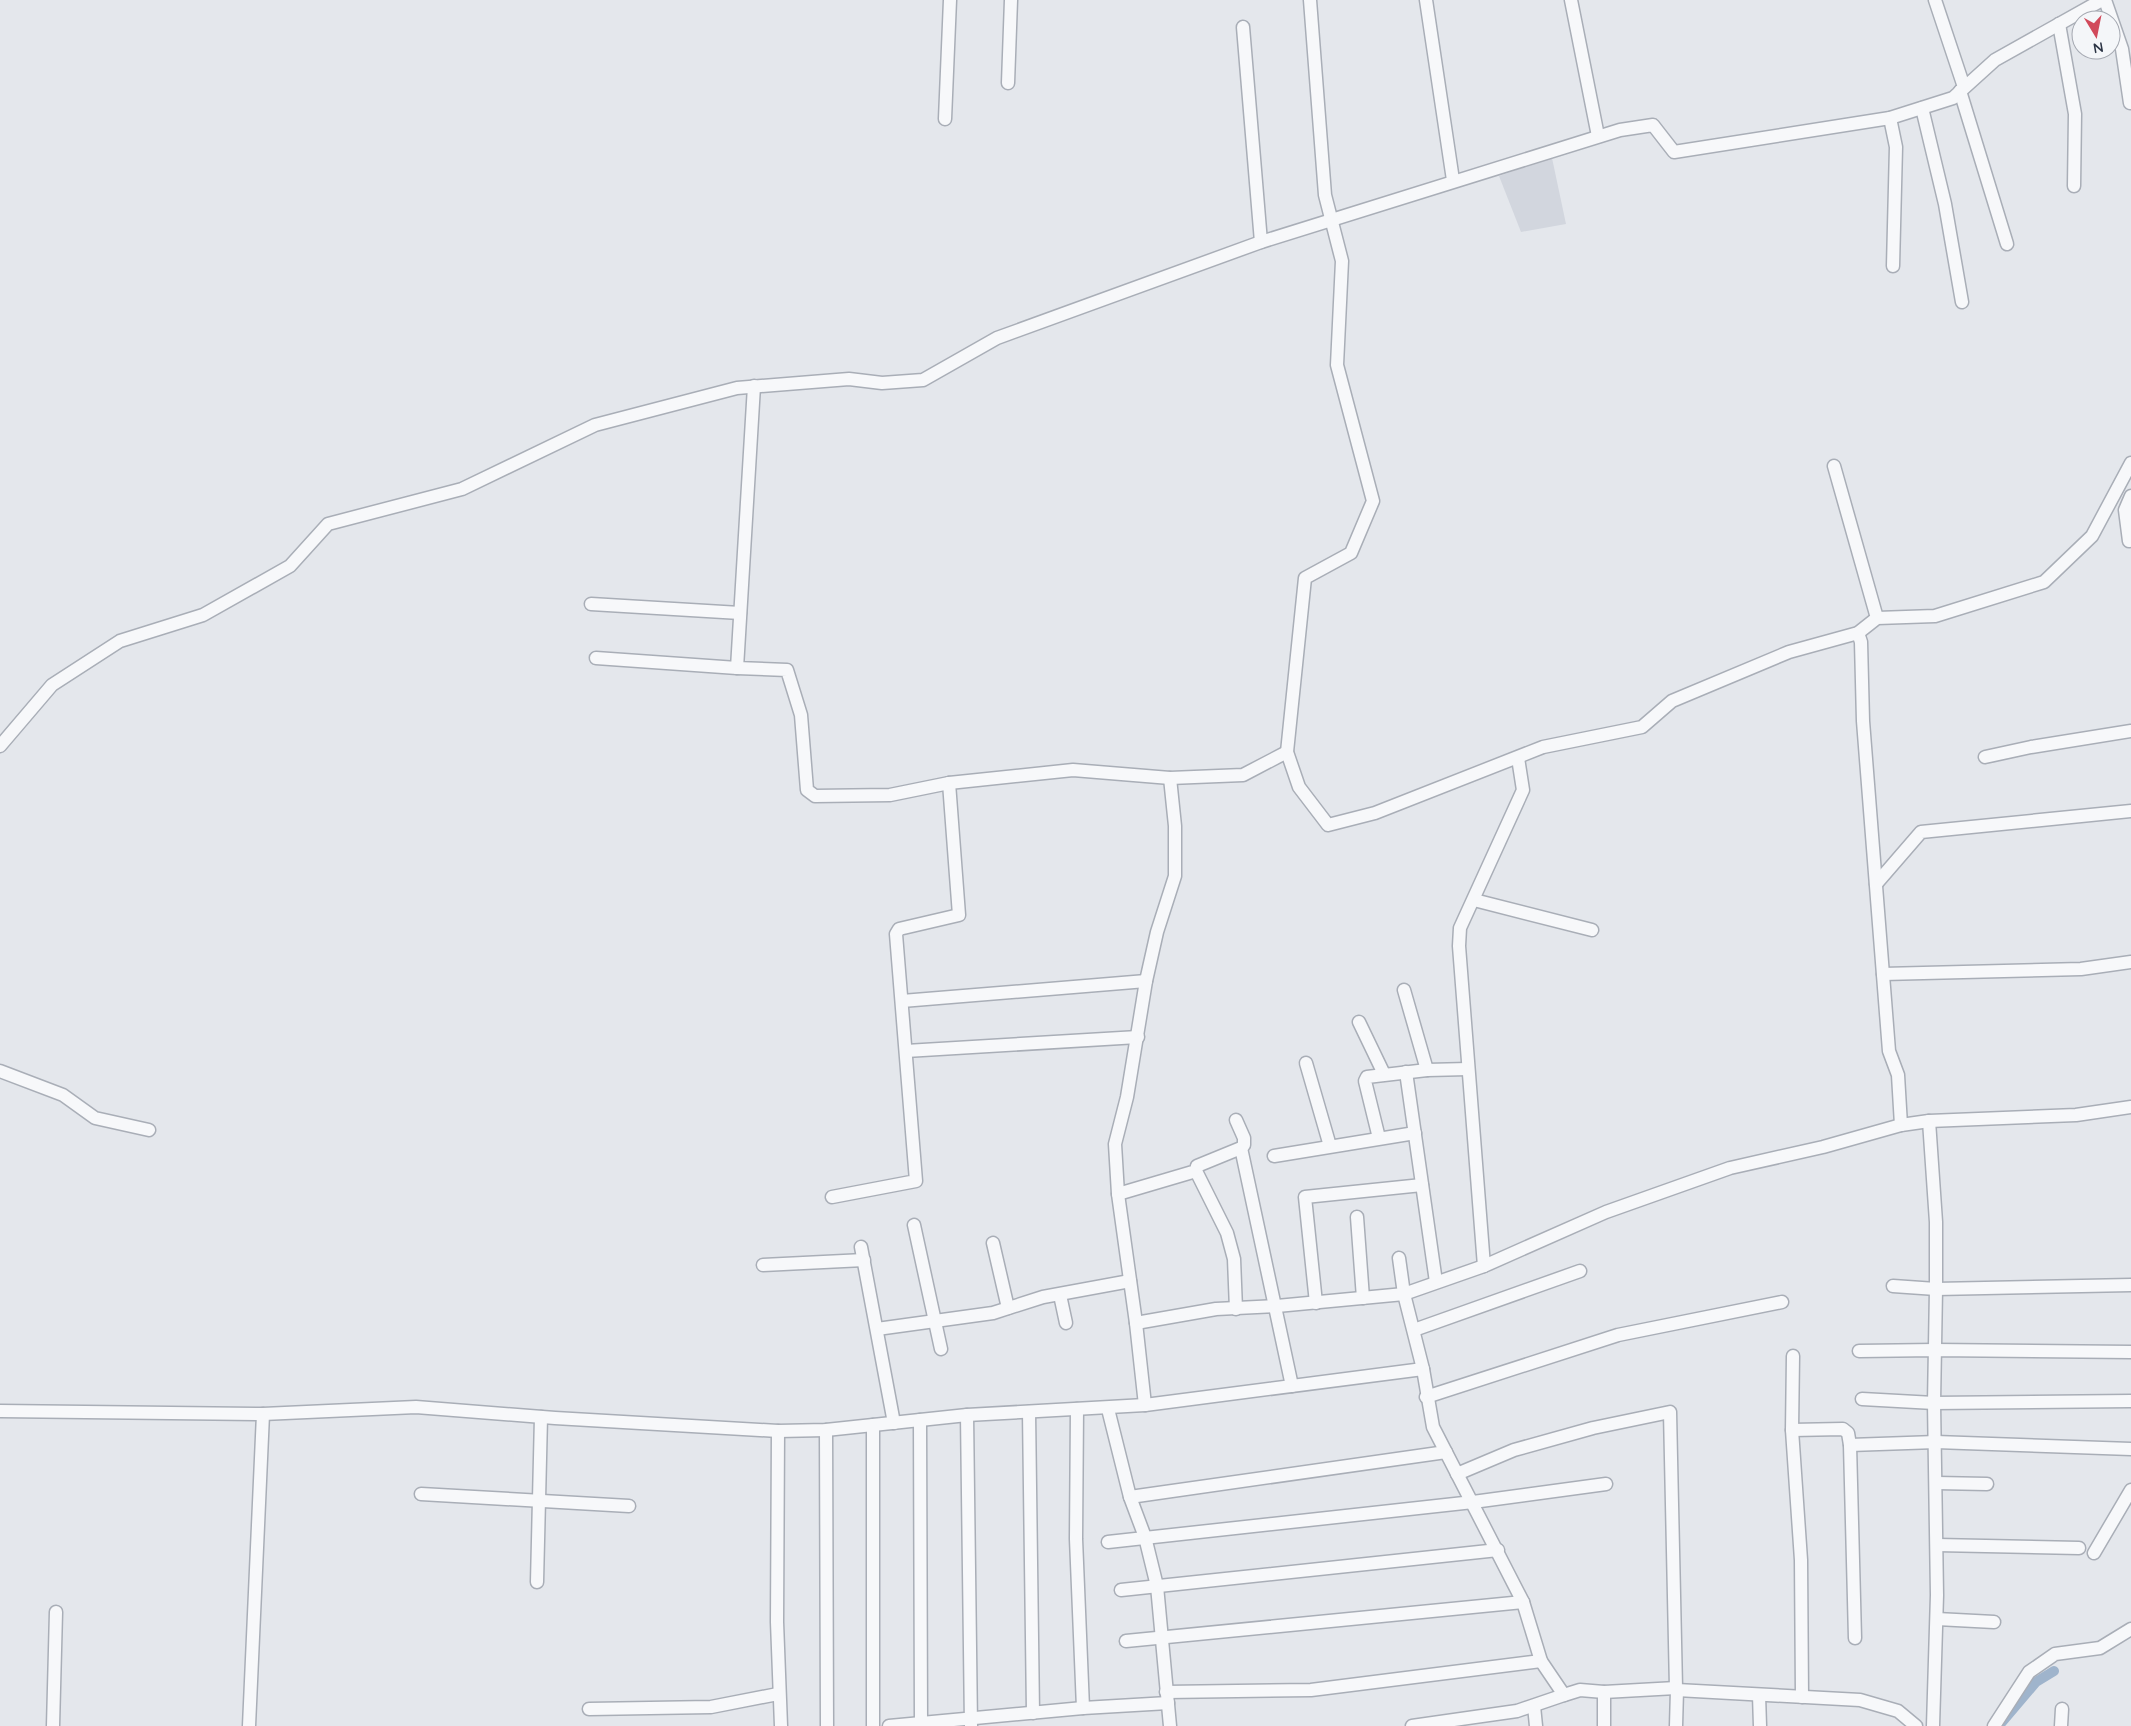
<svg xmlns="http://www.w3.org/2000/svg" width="2131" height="1726" font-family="Quicksand,sans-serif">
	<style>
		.built { fill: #d2d6de }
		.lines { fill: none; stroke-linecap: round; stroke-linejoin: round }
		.canal { stroke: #9fb4cc; stroke-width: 10 }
		.minor-casing { stroke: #a9aeb7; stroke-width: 15 }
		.minor { stroke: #f7f8fa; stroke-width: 12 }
	</style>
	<rect width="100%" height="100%" fill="#e4e7ec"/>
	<path class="built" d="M1552,158L1566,224L1521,232L1499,176Z"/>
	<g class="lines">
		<path class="canal" d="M2002,1722L2036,1682L2054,1671"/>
		<defs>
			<g id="minor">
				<path d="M1310,0L1325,195L1342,261L1337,365L1373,501L1351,553L1305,578L1287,752L1299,787L1328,825L1375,813L1543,747L1642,727L1672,701L1789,652L1858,633L1877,618L1935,616L2044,582L2092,536L2131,463"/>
				<path d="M1426,0L1453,180"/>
				<path d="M1571,0L1598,136"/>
				<path d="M1935,0L1964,87"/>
				<path d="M2105,0L2122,49L2130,103"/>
				<path d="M2059,24L2075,114L2074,186"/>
				<path d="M1243,27L1261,242"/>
				<path d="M1008,83L1011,0"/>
				<path d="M1960,91L2007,244"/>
				<path d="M1922,108L1945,204L1962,302"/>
				<path d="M1890,118L1896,147L1893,266"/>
				<path d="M945,119L950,0"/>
				<path d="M754,386L737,668L787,670L801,715L807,790L815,796L890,795L949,783L1073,770L1170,778L1243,775L1287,752"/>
				<path d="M1834,466L1877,618"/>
				<path d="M2129,541L2125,510L2131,496"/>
				<path d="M591,604L740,613"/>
				<path d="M1858,633L1861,642L1863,721L1889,1051L1898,1075L1901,1125"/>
				<path d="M596,658L737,668"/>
				<path d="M0,746L52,685L120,641L203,615L290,566L328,524L462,489L595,425L737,388L849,379L882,383L923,380L997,338L1261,242L1620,130L1653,125L1674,152L1890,118L1953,98L1995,60L2102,0"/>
				<path d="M1985,757L2031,747L2131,731"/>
				<path d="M1876,884L1921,832L2131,811"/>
				<path d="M1474,900L1592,930"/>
				<path d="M1883,974L2081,969L2131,962"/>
				<path d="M1404,990L1427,1070"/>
				<path d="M902,1001L1146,981"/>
				<path d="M1359,1022L1384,1074"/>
				<path d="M906,1051L1138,1037"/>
				<path d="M1306,1063L1330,1146"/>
				<path d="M0,1071L63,1095L95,1118L149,1130"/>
				<path d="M1406,1072L1436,1282"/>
				<path d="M1929,1121L1936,1222V1289L1934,1403L1937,1595L1933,1726"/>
				<path d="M1379,1138L1365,1081L1367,1077L1427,1070L1468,1069"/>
				<path d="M1241,1148L1292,1386"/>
				<path d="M1274,1156L1415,1133"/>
				<path d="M1196,1171L1227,1233L1234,1259L1236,1309"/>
				<path d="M1118,1194L1196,1171L1197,1166L1241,1148L1244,1145V1138L1236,1120"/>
				<path d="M832,1197L916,1181L896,934L899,929L959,915L949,783"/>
				<path d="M1357,1217L1363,1298"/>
				<path d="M914,1225L941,1349"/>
				<path d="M993,1243L1008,1308"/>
				<path d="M861,1247L894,1423"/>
				<path d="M1399,1258L1404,1294L1423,1369L1433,1427L1523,1602L1541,1661L1564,1695L1580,1690L1604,1692L1676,1688L1677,1690L1860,1700L1898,1711L1916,1726"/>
				<path d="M763,1265L864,1260"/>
				<path d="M1484,1266L1459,946L1460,928L1523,790L1518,758"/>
				<path d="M1893,1286L1936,1289L2131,1285"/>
				<path d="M1060,1295L1066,1323"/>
				<path d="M1316,1303L1305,1197L1422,1185"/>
				<path d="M1136,1323L1216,1309L1277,1306L1404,1294L1484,1266L1606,1212L1730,1168L1823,1147L1901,1125L1929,1121L2076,1115L2131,1107"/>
				<path d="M877,1329L993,1313L1043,1297L1130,1281"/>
				<path d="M1414,1330L1580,1271"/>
				<path d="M1859,1351L1935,1350L2131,1352"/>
				<path d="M1793,1356L1792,1430L1801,1560L1802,1697"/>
				<path d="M1426,1397L1618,1335L1782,1302"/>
				<path d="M1862,1399L1934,1403L2131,1401"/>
				<path d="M1145,1405L1136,1323L1118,1194L1115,1144L1127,1097L1146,981L1157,932L1175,876V826L1170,778"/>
				<path d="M1077,1409L1076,1539L1083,1708"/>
				<path d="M1108,1409L1130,1497L1145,1537L1157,1586L1170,1726"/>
				<path d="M0,1411L263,1414L416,1407L555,1418L778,1431L826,1430L967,1415L1145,1405L1423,1369"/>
				<path d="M1029,1412L1033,1713"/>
				<path d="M967,1415L971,1726"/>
				<path d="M920,1420L921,1724"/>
				<path d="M873,1425V1726"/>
				<path d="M826,1430L827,1726"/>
				<path d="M1792,1430L1843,1429L1848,1433L1850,1445L1855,1638"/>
				<path d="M778,1431L777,1622L781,1726"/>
				<path d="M1850,1445L1936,1442L2131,1449"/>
				<path d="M1457,1474L1514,1450L1593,1428L1670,1412L1676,1688"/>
				<path d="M1937,1483L1987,1484"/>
				<path d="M421,1494L629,1506"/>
				<path d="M1130,1497L1446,1452"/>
				<path d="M1108,1542L1473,1502L1606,1484"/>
				<path d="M1937,1545L2079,1548"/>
				<path d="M2094,1553L2131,1490"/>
				<path d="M537,1582L541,1417"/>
				<path d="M1121,1590L1498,1550"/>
				<path d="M1937,1619L1994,1622"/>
				<path d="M1126,1641L1523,1602"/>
				<path d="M1166,1692L1311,1690L1541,1661"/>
				<path d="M1604,1692V1726"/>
				<path d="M1759,1695L1760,1726"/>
				<path d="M1534,1706L1536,1726"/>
				<path d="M589,1709L711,1707L778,1694"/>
				<path d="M53,1726L56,1612"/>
				<path d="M249,1726L263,1414"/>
				<path d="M889,1726L1083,1708L1168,1703"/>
				<path d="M1412,1726L1517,1711L1564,1695"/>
				<path d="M1676,1726L1677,1690"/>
				<path d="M1994,1726L2029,1672L2055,1654L2100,1648L2131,1629"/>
				<path d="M2061,1726L2062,1709"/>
			</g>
		</defs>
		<use href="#minor" class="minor-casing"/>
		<use href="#minor" class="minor"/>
	</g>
	<g transform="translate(2096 35) rotate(170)"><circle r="24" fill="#f4f6f9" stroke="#a4a8b1"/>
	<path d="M0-4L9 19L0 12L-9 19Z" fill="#d1495b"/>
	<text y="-8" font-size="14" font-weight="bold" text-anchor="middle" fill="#2b3445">N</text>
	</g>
</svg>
